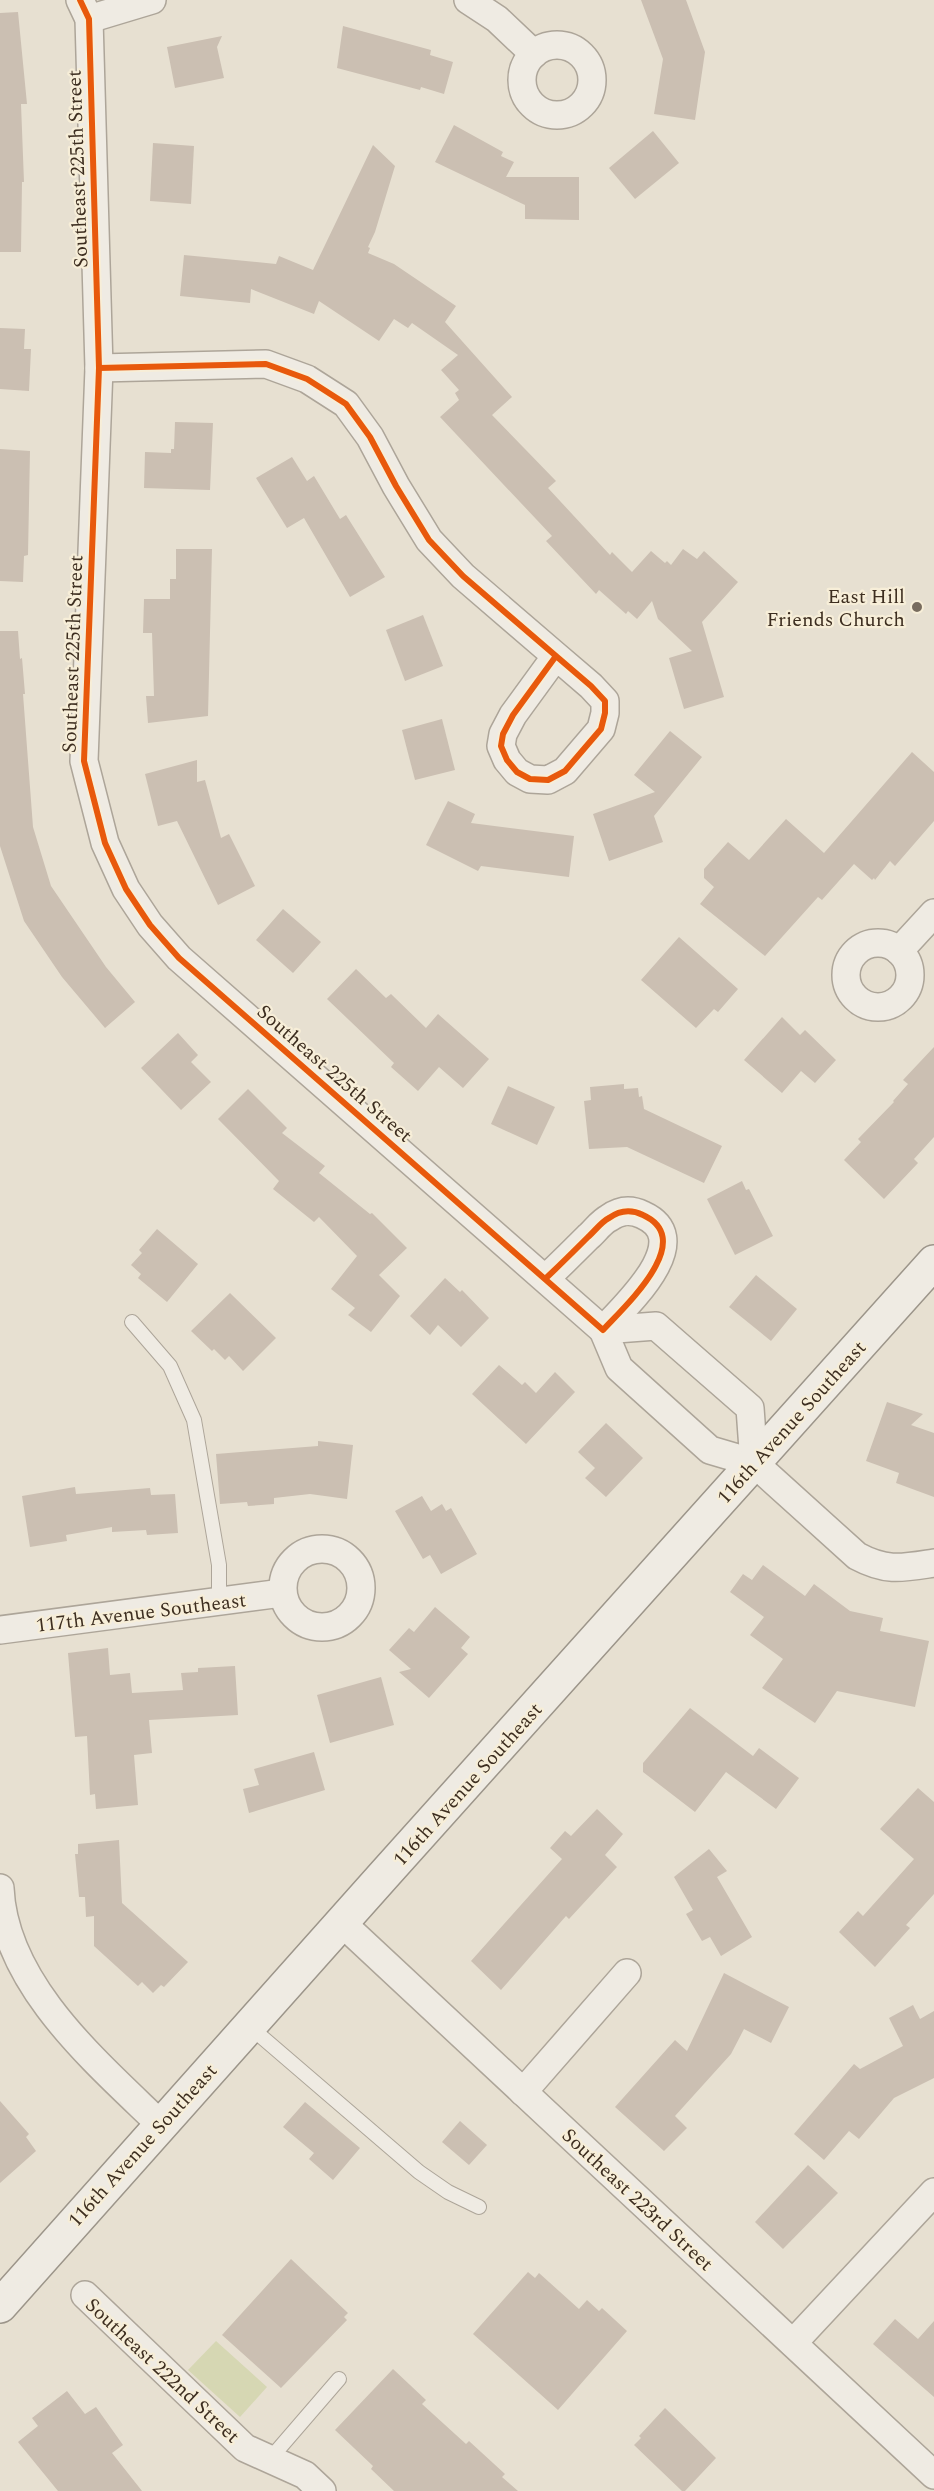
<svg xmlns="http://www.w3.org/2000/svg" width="934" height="2491" font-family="Spectral,serif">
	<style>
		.green { fill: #d6d7b3 }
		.building { fill: #cbbfb2 }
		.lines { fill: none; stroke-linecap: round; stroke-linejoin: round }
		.lane-casing { stroke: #ada599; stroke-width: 16 }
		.street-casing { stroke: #ada599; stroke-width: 30 }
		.secondary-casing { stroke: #9c958a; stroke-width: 36 }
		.lane { stroke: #efebe3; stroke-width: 14 }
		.street { stroke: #efebe3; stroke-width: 27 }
		.secondary { stroke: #efebe3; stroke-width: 33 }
		.cycleway-casing { stroke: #f7eed8; stroke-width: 10 }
		.cycleway { stroke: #e8590c; stroke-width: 6 }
		.poi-dot { fill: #786c5e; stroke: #f7eed8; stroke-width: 2 }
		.labels { text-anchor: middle; stroke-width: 4.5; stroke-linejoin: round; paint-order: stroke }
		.street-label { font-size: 20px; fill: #3d2e20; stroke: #f7eed8 }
		.poi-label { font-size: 20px; fill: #3d2e20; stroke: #f7eed8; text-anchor: end }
	</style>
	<rect width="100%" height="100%" fill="#e7e0d1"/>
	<path class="green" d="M216,2341L267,2387L240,2417L188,2370Z"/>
	<g class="building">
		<path d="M641,0H686L705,52L695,120L654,114L663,59Z"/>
		<path d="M18,12L27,104H21L24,182H22L21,252H0V13Z"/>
		<path d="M343,26L431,50L430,55L453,62L444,94L421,87L420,90L337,68Z"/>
		<path d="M222,36L217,47L224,78L175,88L167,47Z"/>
		<path d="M454,125L503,152L501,156L514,162L506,177H579V220L525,219V205L435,162Z"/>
		<path d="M653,131L679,163L635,199L609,168Z"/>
		<path d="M153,143L194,146L191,204L150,201Z"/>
		<path d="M373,145L395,166L375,232L368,247L370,248L368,253L394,264L456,306L445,322L512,397L492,415L556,481L548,488L610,555L612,552L632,572L651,551L665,563L667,561L671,565L683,549L697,559L704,551L738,582L702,622L724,697L684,709L669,658L692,651L658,619L652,601L637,619L628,611L626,614L599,590L596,594L546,541L552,536L440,417L459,400L455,393L459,390L441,370L458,355L412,323L408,328L394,319L379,341L319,301L314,314L251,289L250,303L180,296L184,255L276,264L279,256L313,270Z"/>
		<path d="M0,328L25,329L24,349H31L29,391L0,389Z"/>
		<path d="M175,422L213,423L210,490L144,488L145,452L171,453V449H174Z"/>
		<path d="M0,449L30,451L28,555L24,556L23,582L0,581Z"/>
		<path d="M292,457L307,481L314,476L340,519L346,515L385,577L350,597L304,518L287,528L256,478Z"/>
		<path d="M176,549H212L208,716L148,723L146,696H154L152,633H143L144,599H170V579H176Z"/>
		<path d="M423,615L443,666L405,681L386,630Z"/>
		<path d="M0,631H18L20,659L22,658L25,694H23L33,827L51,886L106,967L135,1002L105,1028L62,977L24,921L0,846Z"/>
		<path d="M442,719L455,770L415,780L402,730Z"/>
		<path d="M670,731L702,757L654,816L663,842L609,861L593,814L655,792L634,775Z"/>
		<path d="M912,752L934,772V821L895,866L890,861L875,880L874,878L872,880L854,864L822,900L818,897L765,956L700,904L714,887L704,878V869L728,842L749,860L786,819L824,853Z"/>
		<path d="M197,760V782L205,780L221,838L229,834L255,886L218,905L177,821L158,826L145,774Z"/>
		<path d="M448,801L475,814L471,823L574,836L569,877L481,866L478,871L426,845Z"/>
		<path d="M283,909L321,942L293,973L256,940Z"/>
		<path d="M679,937L738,989L718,1012L714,1009L696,1028L641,980Z"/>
		<path d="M356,969L386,998L391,994L426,1028L438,1014L489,1059L463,1088L439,1067L418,1091L391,1067L394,1063L327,999Z"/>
		<path d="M782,1017L800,1035L805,1030L836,1060L815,1083L801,1071L782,1093L744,1060Z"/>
		<path d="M178,1033L198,1055L191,1062L211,1082L181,1110L141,1068Z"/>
		<path d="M934,1047V1137L914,1159L918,1163L884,1199L844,1160L861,1142L858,1139L894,1102L893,1101L908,1084L903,1080Z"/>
		<path d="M624,1084V1089L638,1088L639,1097L642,1096L644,1109L722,1146L704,1183L627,1147L589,1149L584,1101L591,1100L590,1087Z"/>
		<path d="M508,1086L555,1107L537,1145L491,1124Z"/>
		<path d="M248,1089L287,1128L282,1133L325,1166L319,1173L370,1214L372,1213L407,1248L379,1275L400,1296L371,1332L348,1315L355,1308L331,1289L357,1256L319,1217L314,1222L273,1189L279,1181L218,1119Z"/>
		<path d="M742,1181L746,1190L749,1189L773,1236L735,1255L707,1199Z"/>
		<path d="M157,1229L198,1264L167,1302L138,1278L141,1274L131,1265L142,1253L139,1250Z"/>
		<path d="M756,1275L797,1309L771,1341L729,1307Z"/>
		<path d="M445,1278L460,1292L462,1290L489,1318L461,1347L438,1325L430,1335L410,1316Z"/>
		<path d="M230,1293L276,1338L243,1371L229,1356L225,1360L214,1349L212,1351L191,1331Z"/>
		<path d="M499,1365L522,1385L525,1382L536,1393L555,1372L575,1392L526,1444L472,1394Z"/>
		<path d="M887,1402L923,1414L911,1425L934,1433V1497L896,1483L899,1473L866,1461Z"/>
		<path d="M606,1423L643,1458L606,1497L585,1478L595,1468L578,1452Z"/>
		<path d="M318,1441L353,1445L347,1499L310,1494L274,1498V1504L248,1506L247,1502L220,1504L216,1454L318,1446Z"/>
		<path d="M75,1487L76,1494L150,1488L151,1495L175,1494L178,1533L147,1535L146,1530L112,1532V1527L66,1535L67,1541L30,1547L22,1496Z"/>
		<path d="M422,1496L431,1511L442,1504L446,1511L451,1508L477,1554L441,1574L430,1555L423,1559L395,1511Z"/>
		<path d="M763,1565L805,1596L814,1584L850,1611L883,1618L880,1631L929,1641L915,1707L837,1691L815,1723L762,1688L783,1659L750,1635L764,1617L730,1592L743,1574L752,1580Z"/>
		<path d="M435,1607L470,1637L461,1648L468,1654L429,1698L399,1672L411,1669L389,1650L409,1628L414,1632Z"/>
		<path d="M108,1648L110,1675L130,1673L132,1693L183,1690L181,1673L198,1672V1668L235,1666L238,1715L149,1720L152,1753L134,1755L138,1805L96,1809L95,1794L90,1795L87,1736L75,1737L68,1653Z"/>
		<path d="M381,1677L394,1725L330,1743L317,1695Z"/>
		<path d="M690,1708L753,1756L759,1748L799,1778L776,1809L726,1772L695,1812L643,1772V1763Z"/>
		<path d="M314,1752L325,1790L249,1813L243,1789L259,1785L254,1769Z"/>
		<path d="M918,1788L934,1802V1894L906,1925L910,1928L875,1967L839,1932L858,1911L863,1916L914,1859L880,1829Z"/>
		<path d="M597,1809L623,1834L605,1855L617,1867L569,1919L566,1916L501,1990L471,1961L562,1859L550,1848L565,1831L571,1836Z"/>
		<path d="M119,1840L122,1903L188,1962L164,1987L161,1985L153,1993L142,1982L138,1986L94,1946V1916L86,1917L85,1897H79L75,1854H78V1844Z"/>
		<path d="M709,1849L727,1871L717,1877L752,1937L721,1956L710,1937L702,1941L686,1914L693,1910L674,1877Z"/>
		<path d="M724,1973L789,2007L771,2043L744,2029L731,2054L675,2116L687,2128L664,2151L615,2107L675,2040L687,2051Z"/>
		<path d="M913,2005L920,2019L934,2011V2078L894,2098L859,2139L849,2131L824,2160L794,2134L854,2064L860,2069L903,2046L889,2018Z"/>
		<path d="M0,2101L29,2134L26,2137L36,2151L0,2183Z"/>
		<path d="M305,2102L360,2148L333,2180L309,2159L314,2153L283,2127Z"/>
		<path d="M460,2121L487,2145L469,2165L442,2142Z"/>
		<path d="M808,2165L838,2193L783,2249L755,2222Z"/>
		<path d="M291,2259L348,2313L344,2317L347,2320L281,2388L222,2335Z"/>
		<path d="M528,2272L535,2278L539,2273L579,2309L587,2300L599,2311L602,2308L627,2331L558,2410L473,2334Z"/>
		<path d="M895,2319L918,2339L934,2321V2397L873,2344Z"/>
		<path d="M393,2369L426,2400L422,2404L466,2444L469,2441L505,2474L502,2477L518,2491H394L371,2469L373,2466L335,2430Z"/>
		<path d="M67,2391L85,2414L96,2407L123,2445L112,2453L142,2491H58L18,2442L38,2426L32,2418Z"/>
		<path d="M665,2408L716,2458L685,2491H682L634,2445L641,2438L639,2436Z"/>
	</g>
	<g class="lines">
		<defs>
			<g id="lane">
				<path d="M132,1322L170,1366L194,1420L219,1565V1601"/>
				<path d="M249,2026L419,2172L448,2192L479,2207"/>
				<path d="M270,2459L339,2379"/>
			</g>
			<g id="street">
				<path d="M80,0L89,19L99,368L84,761L105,843L126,889L150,925L179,958L603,1330C624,1307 698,1240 643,1215C631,1209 620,1210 609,1218C601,1222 595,1231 588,1237C574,1251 560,1265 545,1279"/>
				<path d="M468,0L497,19L534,54"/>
				<path d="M89,19L152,0"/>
				<circle cx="557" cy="80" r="35"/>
				<path d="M99,368L266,364L307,379L346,404L370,437L396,486L429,540L463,576L556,656L591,686L605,701V713L601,729L565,771L548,780L530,779L517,772L507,760L501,746L503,734L513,715L556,656"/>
				<circle cx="878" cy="975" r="32"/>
				<path d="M899,951L934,913"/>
				<path d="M754,1463L750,1408L656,1326L603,1330L619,1368L710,1450L754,1463L857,1556C887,1572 902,1568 934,1563"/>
				<circle cx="322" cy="1588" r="39"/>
				<path d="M0,1630L282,1593"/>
				<path d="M0,1888C4,1984 96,2062 160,2124"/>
				<path d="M342,1923L934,2475"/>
				<path d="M523,2092L627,1973"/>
				<path d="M85,2295L245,2448L305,2475L322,2491"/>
				<path d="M793,2343L934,2192"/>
			</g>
			<path id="secondary" d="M0,2306C309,1956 623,1610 934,1262"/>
		</defs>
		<use href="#lane" class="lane-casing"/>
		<use href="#street" class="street-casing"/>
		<use href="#secondary" class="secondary-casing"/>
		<use href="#lane" class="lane"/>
		<use href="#street" class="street"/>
		<use href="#secondary" class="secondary"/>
		<defs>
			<g id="cycleway">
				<path d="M80,0L89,19L99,368L84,761L105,843L126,889L150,925L179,958L603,1330C624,1307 698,1240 643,1215C631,1209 620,1210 609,1218C601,1222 595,1231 588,1237C574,1251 560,1265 545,1279"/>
				<path d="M99,368L266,364L307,379L346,404L370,437L396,486L429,540L463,576L556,656L591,686L605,701V713L601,729L565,771L548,780L530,779L517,772L507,760L501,746L503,734L513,715L556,656"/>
			</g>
		</defs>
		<use href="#cycleway" class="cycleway-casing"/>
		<use href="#cycleway" class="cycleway"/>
	</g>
	<circle class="poi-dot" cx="917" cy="607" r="6"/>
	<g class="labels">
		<g class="street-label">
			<text transform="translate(77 169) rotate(-92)" y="7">Southeast 225th Street</text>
			<text transform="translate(72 654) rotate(-88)" y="7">Southeast 225th Street</text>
			<text transform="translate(335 1073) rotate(41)" y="7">Southeast 225th Street</text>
			<text transform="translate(791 1422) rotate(-48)" y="7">116th Avenue Southeast</text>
			<text transform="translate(141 1612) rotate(-7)" y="7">117th Avenue Southeast</text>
			<text transform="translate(467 1784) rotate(-48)" y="7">116th Avenue Southeast</text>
			<text transform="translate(142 2145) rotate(-48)" y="7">116th Avenue Southeast</text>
			<text transform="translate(638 2199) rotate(43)" y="7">Southeast 223rd Street</text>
			<text transform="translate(163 2370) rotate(43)" y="7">Southeast 222nd Street</text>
		</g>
		<g class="poi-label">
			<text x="905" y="603">East Hill<tspan x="905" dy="23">Friends Church</tspan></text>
		</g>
	</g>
</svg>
